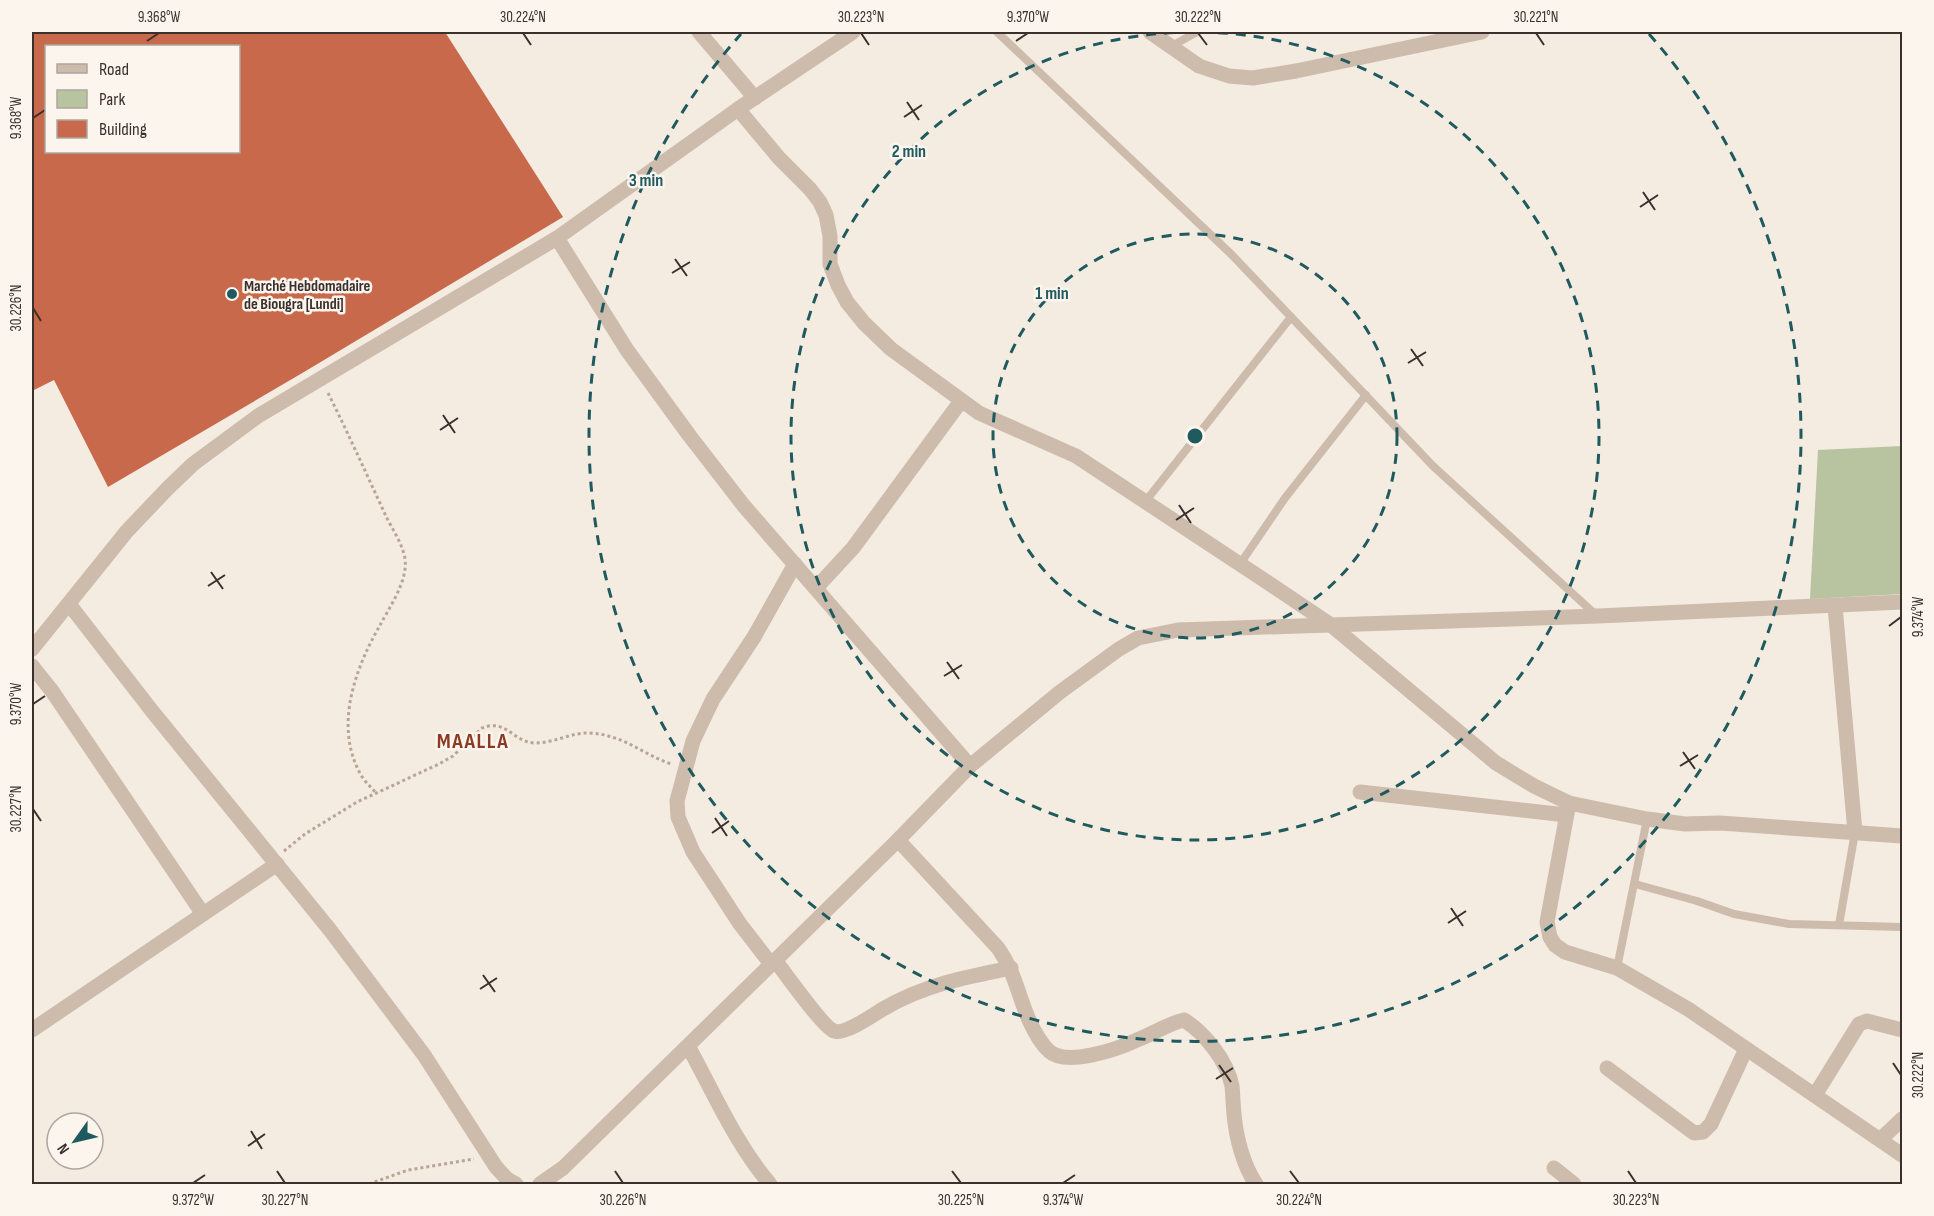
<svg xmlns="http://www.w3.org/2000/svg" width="1934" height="1216" font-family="'Sofia Sans Condensed',sans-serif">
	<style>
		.green { fill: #b8c4a0 }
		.building { fill: #c8694b; fill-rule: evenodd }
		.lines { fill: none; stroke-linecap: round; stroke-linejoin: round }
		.path { stroke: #b9a596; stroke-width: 3; stroke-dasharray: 3 3; stroke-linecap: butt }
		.lane { stroke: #cdbbac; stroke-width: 8 }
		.street { stroke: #cdbbac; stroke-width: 15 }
		.ticks { fill: none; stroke: #3b302b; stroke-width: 2 }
		.ring { fill: none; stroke: #1f5a5e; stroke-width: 3; stroke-dasharray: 10 8 }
		.poi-dot { fill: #1f5a5e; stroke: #fbf5ee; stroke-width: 2 }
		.labels { text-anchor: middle; stroke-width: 5; stroke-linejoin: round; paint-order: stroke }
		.poi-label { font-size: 16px; font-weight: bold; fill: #3b302b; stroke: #fbf5ee; text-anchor: start }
		.district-label { font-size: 22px; font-weight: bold; letter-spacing: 1.5px; fill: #8c3b22; stroke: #fbf5ee }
		.centre { fill: #1f5a5e; stroke: #fbf5ee; stroke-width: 3 }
		.ring-label { font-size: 18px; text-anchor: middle; font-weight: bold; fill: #1f5a5e; stroke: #fbf5ee; stroke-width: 5; stroke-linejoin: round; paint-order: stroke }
		.neatline { fill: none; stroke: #3b302b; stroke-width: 2 }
		.ticks-label { font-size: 15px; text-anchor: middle; fill: #3b302b }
	</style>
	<rect width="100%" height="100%" fill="#f4ebe1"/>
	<path class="green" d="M1902,446V594L1810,599L1818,450Z"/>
	<path class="building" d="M32,32H445L563,217L304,372L108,487L54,380L32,391ZM46,46H238V152H46Z"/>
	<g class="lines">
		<g class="path">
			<path d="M328,393C348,433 366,473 385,514C392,530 408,550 405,569C403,588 388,610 379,627C354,671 334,728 361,775C365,782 371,787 376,793"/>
			<path d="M284,851L305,834L357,802L439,764L453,756L482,728C507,718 513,743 536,743C554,743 572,732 590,733C624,735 642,754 671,764"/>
			<path d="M369,1184L408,1170L474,1159"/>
		</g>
		<g class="lane">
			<path d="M997,32L1232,255L1433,466L1596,615"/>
			<path d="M1170,47L1197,32"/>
			<path d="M1145,502L1291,317"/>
			<path d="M1240,564L1285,498L1366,395"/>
			<path d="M1635,884L1697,901L1734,914L1789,924L1902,927"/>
			<path d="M1839,925L1855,832"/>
			<path d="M1617,968L1647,819"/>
		</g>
		<g class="street">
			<path d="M699,32L755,98"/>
			<path d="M1150,32L1199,66L1229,76L1253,78L1296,71L1482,32"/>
			<path d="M738,109L779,158L810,189L820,202L826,215L830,236V264L838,285L847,302L864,323L891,349L979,413L1076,456L1267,582L1331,625L1496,763L1534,786L1569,803L1647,819L1685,824L1720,823L1902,836"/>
			<path d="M557,238L627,350L689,435L744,506L970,766"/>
			<path d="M816,588L853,548L961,401"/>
			<path d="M69,604L152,711L330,930L424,1055L496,1167L507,1179L516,1184"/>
			<path d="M1835,606L1855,832"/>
			<path d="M32,649L127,531L168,488L193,464L258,416L557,238L738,109L853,32"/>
			<path d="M32,666L52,691L203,914"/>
			<path d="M1360,792L1566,815"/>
			<path d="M1569,803L1547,922L1550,937L1555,945L1565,952L1617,968L1688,1009L1902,1155"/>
			<path d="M898,840L998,948C1015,972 1018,995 1029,1020C1034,1031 1040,1043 1049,1051C1066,1067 1118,1049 1137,1040C1153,1034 1167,1024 1184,1020C1205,1033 1227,1061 1232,1086C1233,1095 1233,1105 1234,1114C1236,1137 1243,1165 1256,1184"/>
			<path d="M775,960C784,972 824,1028 834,1031C845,1035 873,1015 883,1009C924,985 965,977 1011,968"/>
			<path d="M771,964L740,924L693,852L678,817L677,801L693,741L713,699L754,637L795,564"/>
			<path d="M32,1030L277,864"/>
			<path d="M688,1046C714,1093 735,1143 770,1184"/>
			<path d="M1607,1068L1694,1133L1703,1132L1711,1124L1746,1049"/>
			<path d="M1815,1095L1859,1024L1867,1021L1902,1030"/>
			<path d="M1881,1139L1902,1119"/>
			<path d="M1554,1168L1574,1184"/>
			<path d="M540,1184L563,1168L898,840L970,766L1060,692L1119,649L1138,638L1178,630L1598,616L1902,602"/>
		</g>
	</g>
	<path class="ticks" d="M523,33L531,45M861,33L869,45M1198,33L1207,45M1536,33L1544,45M147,41L159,33M1016,41L1028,33M907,102L919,120M904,117L922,105M33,118L45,110M1643,192L1655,210M1640,207L1658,195M675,259L687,276M672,273L690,262M33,308L41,321M1411,349L1423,366M1408,363L1426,352M443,415L455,433M440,430L458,418M1179,505L1191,523M1176,520L1194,508M211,572L223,589M208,586L225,575M1889,626L1901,617M947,662L959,679M944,676L962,665M33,704L45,696M1683,752L1695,769M1680,766L1698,755M33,809L41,821M715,818L727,836M712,833L729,821M1451,908L1463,926M1448,923L1466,911M483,975L495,992M480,989L497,978M1893,1063L1901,1075M1219,1065L1231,1082M1216,1079L1233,1068M251,1131L262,1149M248,1146L265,1134M277,1171L285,1183M615,1171L623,1183M952,1171L961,1183M1290,1171L1299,1183M1628,1171L1636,1183M193,1183L205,1175M1063,1183L1075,1175"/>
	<g class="ring">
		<circle cx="1195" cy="436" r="202"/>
		<circle cx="1195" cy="436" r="404"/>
		<path d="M1649 34A606 606 0 1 1 741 34"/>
	</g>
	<circle class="poi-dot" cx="232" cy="294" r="6"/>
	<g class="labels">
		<g class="poi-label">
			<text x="244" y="291">Marché Hebdomadaire<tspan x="244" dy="18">de Biougra [Lundi]</tspan></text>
		</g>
		<g class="district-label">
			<text x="473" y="748">MAALLA</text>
		</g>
	</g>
	<circle cx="1195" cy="436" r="9" class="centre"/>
	<g class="ring-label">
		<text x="909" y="157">2 min</text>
		<text x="646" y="186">3 min</text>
		<text x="1052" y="299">1 min</text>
	</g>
	<rect width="1934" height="1216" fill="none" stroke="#fbf5ee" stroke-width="66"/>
	<rect x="45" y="45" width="195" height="108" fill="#fbf5ee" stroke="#aea6a0" stroke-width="1.5"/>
	<rect x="57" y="64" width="30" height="9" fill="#cdbbac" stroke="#aea6a0" stroke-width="1.5"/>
	<text x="99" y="75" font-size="18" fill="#3b302b">Road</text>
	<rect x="57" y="90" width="30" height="18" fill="#b8c4a0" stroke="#aea6a0" stroke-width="1.5"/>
	<text x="99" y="105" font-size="18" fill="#3b302b">Park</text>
	<rect x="57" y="120" width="30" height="18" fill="#c8694b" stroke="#aea6a0" stroke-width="1.5"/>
	<text x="99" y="135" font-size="18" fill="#3b302b">Building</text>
	<g transform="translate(75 1141) rotate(236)"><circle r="28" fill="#fbf5ee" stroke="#aea6a0" stroke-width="1.5"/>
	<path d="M0-4.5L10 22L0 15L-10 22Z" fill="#1f5a5e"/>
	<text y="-9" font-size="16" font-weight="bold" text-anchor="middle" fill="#3b302b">N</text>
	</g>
	<rect x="33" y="33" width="1868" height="1150" class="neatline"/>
	<g class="ticks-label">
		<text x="159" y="22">9.368°W</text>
		<text x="523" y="22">30.224°N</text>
		<text x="861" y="22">30.223°N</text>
		<text x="1028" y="22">9.370°W</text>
		<text x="1198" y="22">30.222°N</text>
		<text x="1536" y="22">30.221°N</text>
		<text transform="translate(16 118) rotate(-90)" y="5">9.368°W</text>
		<text transform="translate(16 308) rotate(-90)" y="5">30.226°N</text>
		<text transform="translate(1918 617) rotate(-90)" y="5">9.374°W</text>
		<text transform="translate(16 704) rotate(-90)" y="5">9.370°W</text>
		<text transform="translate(16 809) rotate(-90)" y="5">30.227°N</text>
		<text transform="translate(1918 1075) rotate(-90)" y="5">30.222°N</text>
		<text x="193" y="1205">9.372°W</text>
		<text x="285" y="1205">30.227°N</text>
		<text x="623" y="1205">30.226°N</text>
		<text x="961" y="1205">30.225°N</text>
		<text x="1063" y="1205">9.374°W</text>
		<text x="1299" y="1205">30.224°N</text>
		<text x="1636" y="1205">30.223°N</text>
	</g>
</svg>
